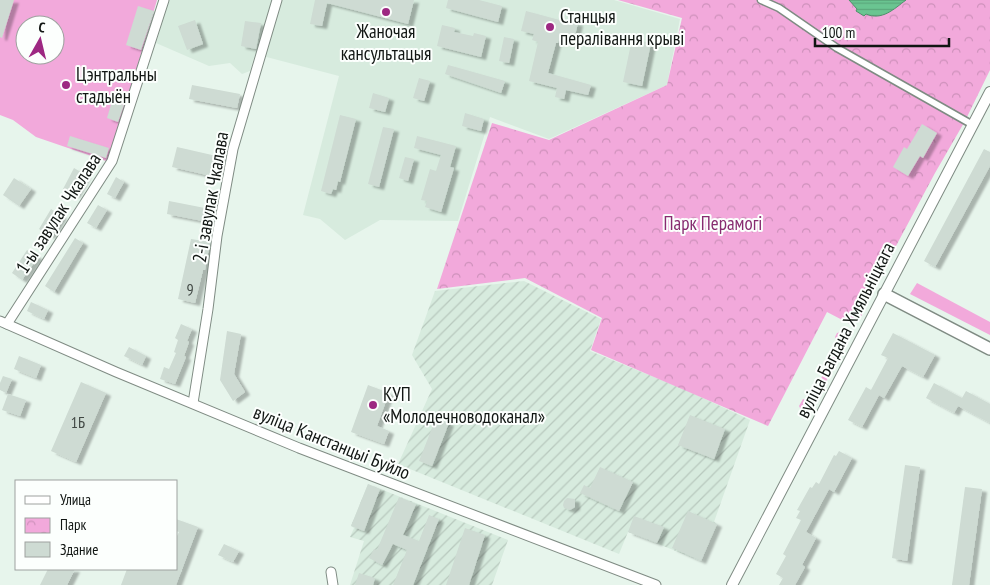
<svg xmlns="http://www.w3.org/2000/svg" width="990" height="585" font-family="'PT Sans Narrow',sans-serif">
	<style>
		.built { fill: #d7ebde }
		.industrial { fill: url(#industrial-furrows) }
		.grass { fill: #f2a9db; fill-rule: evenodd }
		.park { fill: url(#park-crowns) }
		.water { fill: url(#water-rules); stroke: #4f906b }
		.building { fill: #cedbd3; filter: url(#shadow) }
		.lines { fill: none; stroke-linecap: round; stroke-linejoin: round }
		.pedestrian-casing { stroke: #7f8b83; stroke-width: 9 }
		.minor-casing { stroke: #7f8b83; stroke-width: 11 }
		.tertiary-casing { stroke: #7f8b83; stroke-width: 12 }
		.secondary-casing { stroke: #7f8b83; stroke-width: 14 }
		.pedestrian { stroke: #fff; stroke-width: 6 }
		.minor { stroke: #fff; stroke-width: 9 }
		.tertiary { stroke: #fff; stroke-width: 10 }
		.secondary { stroke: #fff; stroke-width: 11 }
		.poi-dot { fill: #9d2882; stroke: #fcfffd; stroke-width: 2 }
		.labels { text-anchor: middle; stroke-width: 4; stroke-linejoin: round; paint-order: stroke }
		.number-label { font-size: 16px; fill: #404743 }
		.poi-label { font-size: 19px; fill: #111613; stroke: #fcfffd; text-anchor: start }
		.street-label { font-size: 19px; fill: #111613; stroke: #fcfffd }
		.park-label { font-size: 19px; fill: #872c70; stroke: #fcfffd }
	</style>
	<defs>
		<pattern id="industrial-furrows" width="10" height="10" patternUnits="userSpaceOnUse" patternTransform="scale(1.25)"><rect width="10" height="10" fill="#d7ebde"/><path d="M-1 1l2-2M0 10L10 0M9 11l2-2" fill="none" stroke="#b8c9be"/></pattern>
		<pattern id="park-crowns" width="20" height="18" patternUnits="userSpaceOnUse" patternTransform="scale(1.25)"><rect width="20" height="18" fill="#f2a9db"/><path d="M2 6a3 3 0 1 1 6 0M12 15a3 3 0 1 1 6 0" fill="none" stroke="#ce91bb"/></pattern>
		<pattern id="water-rules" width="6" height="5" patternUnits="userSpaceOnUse" patternTransform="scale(1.25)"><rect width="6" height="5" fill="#6ac591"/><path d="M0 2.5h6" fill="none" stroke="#5ba87c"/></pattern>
		<filter id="shadow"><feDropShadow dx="5" dy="3" stdDeviation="1" flood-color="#0004"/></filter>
	</defs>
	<rect width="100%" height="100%" fill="#e7f5ec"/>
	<path class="built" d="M169,0H614L680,19L667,85L549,139L490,117L458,221L380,220L345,240L320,219L303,215L339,76L255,54L250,71L242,74L230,63L209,66L156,43Z"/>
	<g class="industrial">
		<path d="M524,281L601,319L590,351L686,390L750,420L714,522L717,524L701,561L628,532L619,554L405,467L401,476L394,473L432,389L412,355L435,291Z"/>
		<path d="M368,484L508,540L492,585H350L364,541L350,537L354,528L351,526Z"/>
	</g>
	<g class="grass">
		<path d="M0,0H157L109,162L36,137L13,120L0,115ZM25,25H55V55H25Z"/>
		<path d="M917,283L990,322V335L910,294Z"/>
		<path d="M841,332L845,333L849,338L813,406C809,411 807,412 801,410L799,406L803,399L809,401L838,347L839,344L835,337L837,333Z"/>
	</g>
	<path class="park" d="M618,0H990V70L965,121L935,173L881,274L859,321L850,324L827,312L768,426L591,350L602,318L525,278L437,289L492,123L549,140L667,85L682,18Z"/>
	<path class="water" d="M849,0H906C894,9 882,21 866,14L864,16L856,11L857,9Z"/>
	<g class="building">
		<path d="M0,0H14L2,38L0,37Z"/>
		<path d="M315,0H414L408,24L327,3L322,26L310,24Z"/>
		<path d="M448,0H479L502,6L498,22L446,8Z"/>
		<path d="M138,6L154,11L141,50L126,45Z"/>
		<path d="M526,11L563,21V20L578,23L573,44L559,40L558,43H556L548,73L591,85L588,95L566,90L564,99L555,97L557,88L529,81L538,42L532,40L534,34L521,31Z"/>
		<path d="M195,20L203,44L187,50L178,26Z"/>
		<path d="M245,21L261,23L256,49L241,46Z"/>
		<path d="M442,25L455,28L454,32L473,36L474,33L486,36L481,57L437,46Z"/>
		<path d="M504,37L514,39L509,63L499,61Z"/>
		<path d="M632,39L651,43L642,86L623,82Z"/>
		<path d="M448,65L505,81L501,93L445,74Z"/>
		<path d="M419,78L430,81L424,101L413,98Z"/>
		<path d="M192,85L240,94L237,108L189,99Z"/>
		<path d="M373,93L389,98L385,112L369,108Z"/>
		<path d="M112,101L124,105L118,122L107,118Z"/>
		<path d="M465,113L484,119L481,131L462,126Z"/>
		<path d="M340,115L356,119L340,182L338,181L336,190L333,189L331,194L321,191Z"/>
		<path d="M922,124L937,133L923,158L920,156L908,176L893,167L904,147L907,149Z"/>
		<path d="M383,127L394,129L379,187L368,184Z"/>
		<path d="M70,136L109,148L106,158L67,146Z"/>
		<path d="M417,136L456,146L450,167L454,168L441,212L425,207L427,201L421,200L430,169L436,171L441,155L414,148Z"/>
		<path d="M177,147L225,158L220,178L172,167Z"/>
		<path d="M984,149L990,152V166L935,267L924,261Z"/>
		<path d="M405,157L414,159L408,181L399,178Z"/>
		<path d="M74,168L86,175L75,195L63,189Z"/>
		<path d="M116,177L124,182L115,198L107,194Z"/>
		<path d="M14,178L31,189L19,206L3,195Z"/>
		<path d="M169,201L215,210L213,223L167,214Z"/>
		<path d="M98,205L107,210L96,228L87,223Z"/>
		<path d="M51,209L62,216L50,236L39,229Z"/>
		<path d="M75,238L83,243L54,292L45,286Z"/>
		<path d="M191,239L210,242L205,270H203L195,303L178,299Z"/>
		<path d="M27,250L38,257L22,280L12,273Z"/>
		<path d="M31,302L48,310L44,319L27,311Z"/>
		<path d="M181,324L192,329L187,341L189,342L184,356L186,357L175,384L160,379L164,367L169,369L176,353L174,352L178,340L175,338Z"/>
		<path d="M227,331L241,334L234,374L245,392L233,401L220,380Z"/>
		<path d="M893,333L935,355L923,377L902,366L884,398L879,395L862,427L848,420L866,387L871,390L888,358L881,355Z"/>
		<path d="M129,347L146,356L142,365L124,356Z"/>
		<path d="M19,356L41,365L36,378L14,369Z"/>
		<path d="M3,376L12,379L6,393L0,390V383Z"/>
		<path d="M81,382L106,393L76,462L51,451Z"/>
		<path d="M934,383L962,398L966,391L990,404V423L958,406L954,413L926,398Z"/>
		<path d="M368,385L389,393L377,426L389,431L384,444L351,432Z"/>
		<path d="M8,394L26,400L20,416L2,410Z"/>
		<path d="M690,415L725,429L714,459L678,445Z"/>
		<path d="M436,418L449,423L432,466L419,461Z"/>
		<path d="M839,451L852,458L834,492L829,489L806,532L816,538L802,565L805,567L795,585H779L783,578L776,574L786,556L783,554L801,520L796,518L800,511L797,510L810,487L812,488L816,482L819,484L834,455L836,456Z"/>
		<path d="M905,465L920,467L907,561L892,558Z"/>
		<path d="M600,467L633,482L619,511L580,493L584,485L590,488Z"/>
		<path d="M368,484L380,489L364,531L351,526Z"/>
		<path d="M965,487L982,489L969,585H952Z"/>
		<path d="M399,497L416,504L403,535L419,541L429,515L439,519L413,585H393L407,550L393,544L382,565L369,558L374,549L377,550Z"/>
		<path d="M567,498L575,499V507L570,510L564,508L563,505L564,501Z"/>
		<path d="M688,511L717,524L701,561L672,548Z"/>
		<path d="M634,516L664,527L657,543L628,532Z"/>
		<path d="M176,519L198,527L176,585H121L127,569H176V538L179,532L176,531Z"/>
		<path d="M465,528L485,535L469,585H446Z"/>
		<path d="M224,544L239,551L233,562L218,555Z"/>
		<path d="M48,569H75L67,585H40Z"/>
		<path d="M359,573L375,578L373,585H355Z"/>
	</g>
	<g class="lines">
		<defs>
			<path id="pedestrian" d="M761,0L779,8L837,48L973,125"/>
			<g id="minor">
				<path d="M0,321L116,372L299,448L656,585"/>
				<path d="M7,324L112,161L164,0"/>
				<path d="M193,403L208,309L217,236L233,149L277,0"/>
				<path d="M331,572L333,585"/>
			</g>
			<path id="tertiary" d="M732,585L990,92"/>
			<path id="secondary" d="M884,294L990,349"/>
		</defs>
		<use href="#pedestrian" class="pedestrian-casing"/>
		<use href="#minor" class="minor-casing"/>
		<use href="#tertiary" class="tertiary-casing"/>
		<use href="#secondary" class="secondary-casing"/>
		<use href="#pedestrian" class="pedestrian"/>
		<use href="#minor" class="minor"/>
		<use href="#tertiary" class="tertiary"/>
		<use href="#secondary" class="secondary"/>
	</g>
	<g class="poi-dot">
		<circle cx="386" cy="12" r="5"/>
		<circle cx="550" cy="27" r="5"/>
		<circle cx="66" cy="85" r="5"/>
		<circle cx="373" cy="405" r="5"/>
	</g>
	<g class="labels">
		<g class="number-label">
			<text x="190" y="295">9</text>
			<text x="78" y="428">1Б</text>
		</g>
		<g class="poi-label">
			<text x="560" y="23">Станцыя<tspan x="560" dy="22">пералівання крыві</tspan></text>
			<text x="386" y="38" text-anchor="middle">Жаночая<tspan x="386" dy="22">кансультацыя</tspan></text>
			<text x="76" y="81">Цэнтральны<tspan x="76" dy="22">стадыён</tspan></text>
			<text x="383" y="401">КУП<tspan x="383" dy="22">«Молодечноводоканал»</tspan></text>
		</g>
		<g class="street-label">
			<text transform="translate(210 197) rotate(-80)" y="7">2-і завулак Чкалава</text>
			<text transform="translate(58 213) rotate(-57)" y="7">1-ы завулак Чкалава</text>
			<text transform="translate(845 330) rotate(-63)" y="7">вуліца Багдана Хмяльніцкага</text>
			<text transform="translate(332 442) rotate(22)" y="7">вуліца Канстанцыі Буйло</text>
		</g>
		<g class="park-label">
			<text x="713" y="230">Парк Перамогі</text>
		</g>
	</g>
	<rect x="15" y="480" width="162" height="90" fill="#fcfffd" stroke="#9ea29f"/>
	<rect x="25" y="496" width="25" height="8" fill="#ffffff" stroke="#9ea29f"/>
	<text x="60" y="505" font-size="15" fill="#111613">Улица</text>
	<rect x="25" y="518" width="25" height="15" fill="url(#park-crowns)" stroke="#9ea29f"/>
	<text x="60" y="530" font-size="15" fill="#111613">Парк</text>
	<rect x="25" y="542" width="25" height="15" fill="#cedbd3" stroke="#9ea29f"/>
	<text x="60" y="555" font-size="15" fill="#111613">Здание</text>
	<g transform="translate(40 40) rotate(8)"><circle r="24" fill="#fcfffd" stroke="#9ea29f"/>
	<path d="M0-4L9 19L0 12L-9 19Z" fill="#9d2882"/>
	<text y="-8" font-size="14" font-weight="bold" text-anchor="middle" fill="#111613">С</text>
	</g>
	<path d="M815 38v8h134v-8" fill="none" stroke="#111613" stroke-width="2.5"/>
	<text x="822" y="38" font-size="15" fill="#111613" stroke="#fcfffd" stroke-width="4" paint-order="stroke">100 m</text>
</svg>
